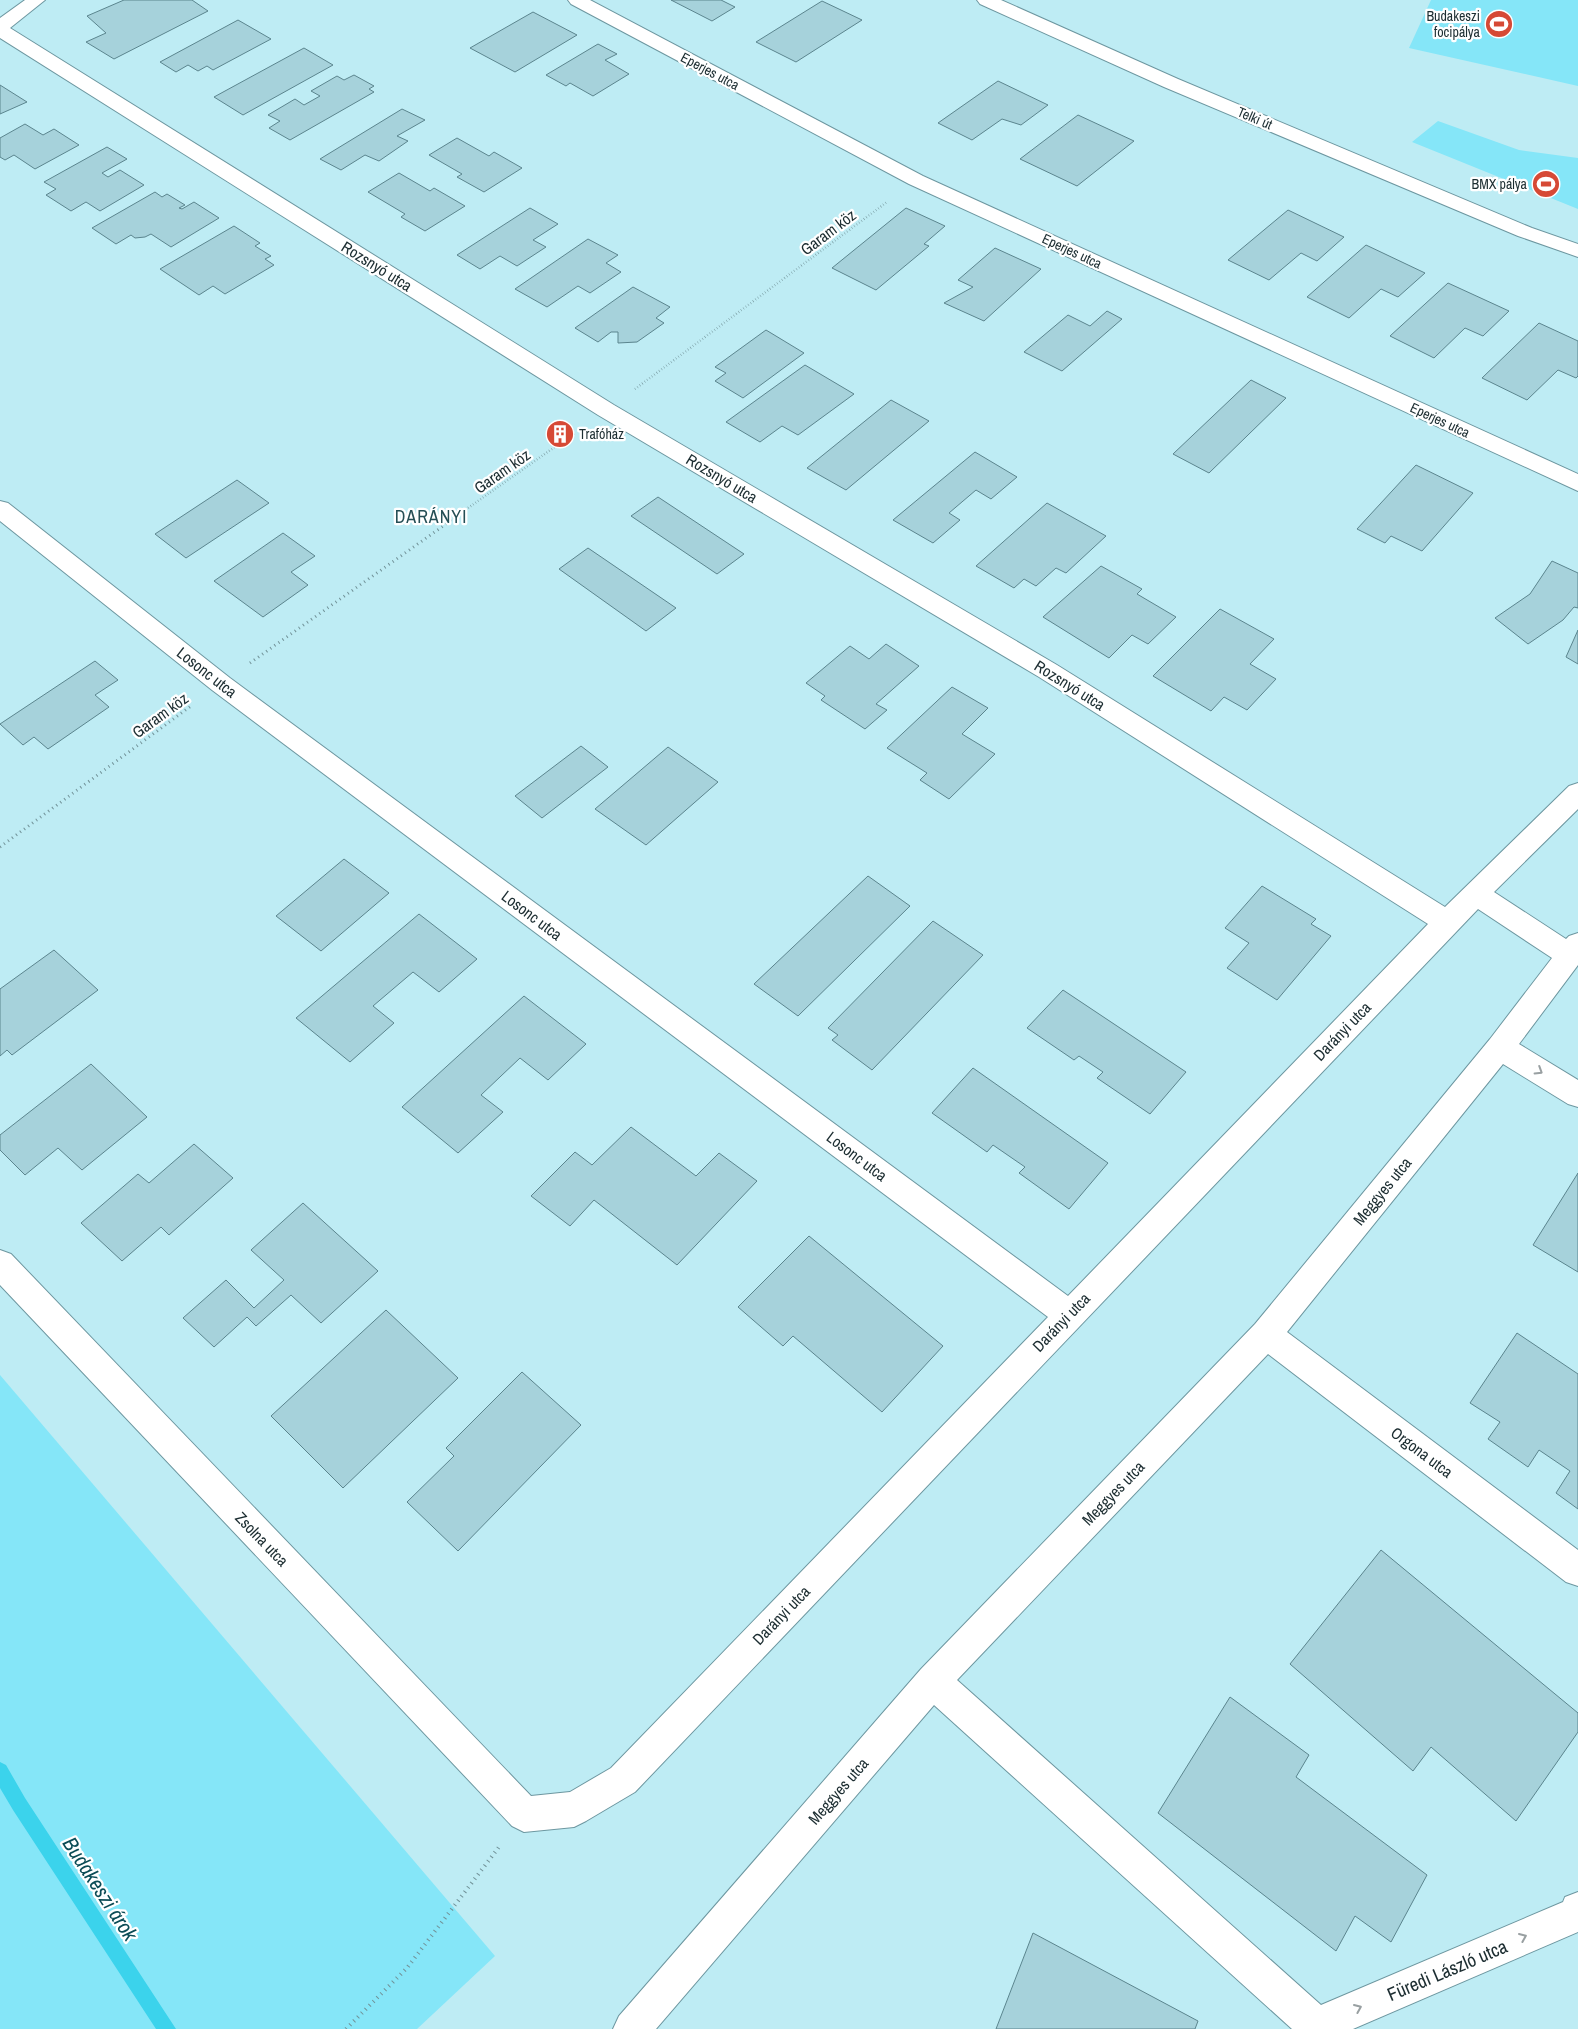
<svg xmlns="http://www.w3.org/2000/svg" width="1578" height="2029" font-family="'Archivo Narrow',sans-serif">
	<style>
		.green { fill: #85e6f8 }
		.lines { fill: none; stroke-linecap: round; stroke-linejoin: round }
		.stream { fill: #3bd3ec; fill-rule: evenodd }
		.building { fill: #a6d2db; stroke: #5b858e }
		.minor-casing { stroke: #6d97a0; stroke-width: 2 }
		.secondary-casing { stroke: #6d97a0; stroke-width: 2 }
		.path-far2 { stroke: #719298; stroke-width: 2.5; stroke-dasharray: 0.5 2.5; stroke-linecap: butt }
		.path-far1 { stroke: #719298; stroke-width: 3; stroke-dasharray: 1 4; stroke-linecap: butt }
		.path { stroke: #719298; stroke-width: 4; stroke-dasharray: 1 4.5; stroke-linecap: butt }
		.minor { fill: #fff; fill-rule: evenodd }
		.secondary { fill: #fff; fill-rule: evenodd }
		.oneway { stroke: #99a0a2 }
		.labels { text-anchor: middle; stroke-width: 4.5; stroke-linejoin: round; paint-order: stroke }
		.far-poi-label { font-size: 14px; fill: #1c2d31; stroke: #fff; text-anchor: end }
		.far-street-label { font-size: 14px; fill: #1c2d31; stroke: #fff }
		.street-label { font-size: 16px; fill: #1c2d31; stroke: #fff }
		.neighbourhood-label { font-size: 18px; letter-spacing: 1px; fill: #244e55; stroke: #fff }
		.near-street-label { font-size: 19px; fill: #1c2d31; stroke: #fff }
		.near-water-label { font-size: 21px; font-style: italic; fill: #0b4c56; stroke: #fff }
	</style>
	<rect width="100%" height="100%" fill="#beecf4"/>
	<g class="green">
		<path d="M1431,0H1578V86L1409,48Z"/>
		<path d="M1438,121L1519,150L1578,158V209L1412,142Z"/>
		<path d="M0,1375L495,1956L417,2029H0Z"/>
	</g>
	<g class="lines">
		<path class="stream" d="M0,1762L6,1765L25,1798L176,2029H156L13,1810L0,1788Z"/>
	</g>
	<g class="building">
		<path d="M124,0H192L208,11L114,59L86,42L106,33L87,16Z"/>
		<path d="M671,0H721L735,7L712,21Z"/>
		<path d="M822,1L862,20L796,62L756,42Z"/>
		<path d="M533,12L577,35L515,72L470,48Z"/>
		<path d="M238,20L271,39L213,70L207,66L198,71L188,65L176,72L160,62Z"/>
		<path d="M598,44L617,54L605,60L629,74L593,96L570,83L566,86L546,75Z"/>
		<path d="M304,48L333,65L243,115L214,97Z"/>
		<path d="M354,75L374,86L369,89L374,92L290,140L269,128L280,121L268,115L295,99L304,105L320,96L311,91L337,76L344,80Z"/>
		<path d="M998,81L1048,105L1021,125L1002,119L972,140L938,123Z"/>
		<path d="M0,85L27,102L0,114Z"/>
		<path d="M402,109L425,120L397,136L408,141L379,161L365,155L341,170L320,159Z"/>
		<path d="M1078,115L1134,141L1077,186L1020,159Z"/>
		<path d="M25,124L43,135L54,129L79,145L35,169L14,155L5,160L0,157V138Z"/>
		<path d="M457,138L489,156L494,152L522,168L484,192L457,177L462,174L429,155Z"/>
		<path d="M107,147L127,159L102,173L108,177L120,170L144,185L100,211L86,202L71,211L46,195L56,189L44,182Z"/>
		<path d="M399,173L430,191L434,188L465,206L425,231L401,217L405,214L368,192Z"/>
		<path d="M155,192L162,197L167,194L185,205L179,208L182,209L194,202L219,218L171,247L151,234L145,237L135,238L131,235L116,244L92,228Z"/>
		<path d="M530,208L558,224L533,240L546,247L517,266L500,256L480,269L457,255Z"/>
		<path d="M906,208L945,226L924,244L929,246L876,290L832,268Z"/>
		<path d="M1288,210L1344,237L1317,261L1301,253L1269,280L1228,260Z"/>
		<path d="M234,226L260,243L255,246L271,256L265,259L274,265L225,294L213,286L199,295L160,269Z"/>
		<path d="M588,239L618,255L606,263L621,272L590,293L578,286L547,307L515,289Z"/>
		<path d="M1366,245L1425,273L1398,297L1381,289L1349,318L1307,297Z"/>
		<path d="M995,248L1041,269L984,321L944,303L973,287L958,280Z"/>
		<path d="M1448,283L1509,311L1483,336L1465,328L1434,358L1390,336Z"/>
		<path d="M633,287L670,307L656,318L664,323L637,342L618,343V332H611L598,342L575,328Z"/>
		<path d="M1107,311L1122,319L1062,371L1024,352L1068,315L1090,326Z"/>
		<path d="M1539,323L1578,341V376L1576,378L1558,370L1527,400L1482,378Z"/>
		<path d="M766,330L804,353L743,398L715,381L726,373L715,367Z"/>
		<path d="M805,365L854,394L798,435L782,426L760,442L726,422Z"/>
		<path d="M1251,380L1286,398L1209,473L1173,454Z"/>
		<path d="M891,400L929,421L846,490L807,468Z"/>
		<path d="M565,425L572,430L555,442L548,438Z"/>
		<path d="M975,452L1017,477L991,499L976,490L949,513L960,520L933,543L893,520Z"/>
		<path d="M1416,465L1473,493L1422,551L1391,536L1385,543L1357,529Z"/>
		<path d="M237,480L269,503L186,558L155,534Z"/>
		<path d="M658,497L744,554L717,574L631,516Z"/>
		<path d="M1047,503L1106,536L1066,573L1056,568L1036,586L1024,579L1014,588L976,566Z"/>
		<path d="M283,533L315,556L291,572L308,585L263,617L214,581Z"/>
		<path d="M588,548L676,608L646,631L559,569Z"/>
		<path d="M1552,561L1578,573V608L1574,607L1563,620L1528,644L1495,618L1530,594Z"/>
		<path d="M1101,566L1142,589L1137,594L1176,617L1148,644L1132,635L1109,658L1043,617Z"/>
		<path d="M1220,609L1274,639L1250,664L1276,679L1247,710L1224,697L1211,711L1153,676Z"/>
		<path d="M1578,630V664L1566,657Z"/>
		<path d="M886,644L919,666L876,704L887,710L865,729L821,700L825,696L806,683L850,646L869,659Z"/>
		<path d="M95,661L118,680L95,695L109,707L48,749L34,737L23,745L0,724Z"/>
		<path d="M952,687L988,708L962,734L995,754L949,799L920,780L927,773L887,748Z"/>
		<path d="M581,746L608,767L542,818L515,796Z"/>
		<path d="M668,747L718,782L646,845L595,809Z"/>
		<path d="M344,859L389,893L321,951L276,916Z"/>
		<path d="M868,876L910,906L798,1016L754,984Z"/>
		<path d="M1262,886L1316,919L1311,924L1331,936L1277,1000L1227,968L1249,943L1225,928Z"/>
		<path d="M419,914L477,959L439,992L413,972L373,1006L394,1023L350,1062L296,1018Z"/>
		<path d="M933,921L983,955L872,1070L832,1040L838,1035L828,1028Z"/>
		<path d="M54,950L98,990L12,1055L7,1050L0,1056V989Z"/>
		<path d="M1063,990L1186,1072L1150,1114L1097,1078L1103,1072L1079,1056L1074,1060L1027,1028Z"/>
		<path d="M524,996L586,1044L548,1080L520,1058L481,1095L503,1112L458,1153L402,1107Z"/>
		<path d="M91,1064L147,1117L82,1170L58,1148L25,1175L0,1150V1135Z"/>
		<path d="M973,1068L1108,1163L1069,1209L1019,1173L1025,1167L993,1145L987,1152L932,1113Z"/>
		<path d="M631,1127L696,1176L719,1153L757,1181L677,1265L594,1200L570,1226L531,1196L575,1152L592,1165Z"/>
		<path d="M194,1144L233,1178L169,1235L161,1227L122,1261L81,1223L138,1174L149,1183Z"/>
		<path d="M1578,1173V1272L1533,1245Z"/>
		<path d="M303,1203L378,1271L321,1323L291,1295L256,1326L247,1317L214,1347L183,1318L226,1280L254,1308L284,1280L251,1250Z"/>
		<path d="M809,1236L943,1346L882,1412L793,1336L783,1346L738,1307Z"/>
		<path d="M386,1310L458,1378L343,1488L271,1416Z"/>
		<path d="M1517,1333L1578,1374V1509L1556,1493L1570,1471L1539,1450L1528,1467L1488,1439L1500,1422L1470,1403Z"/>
		<path d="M522,1372L581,1425L458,1551L407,1502L454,1456L446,1448Z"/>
		<path d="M1381,1550L1578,1713V1732L1516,1821L1431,1747L1413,1771L1290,1664Z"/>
		<path d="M1230,1697L1309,1755L1296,1777L1427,1875L1391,1942L1355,1916L1336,1951L1158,1813Z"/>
		<path d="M1033,1933L1198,2021L1195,2029H996Z"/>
	</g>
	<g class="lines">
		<defs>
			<g id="minor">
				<path d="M25,0H45L10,28L614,405L1057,665L1445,907L1569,786L1578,783V809L1494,892L1566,939L1569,936L1578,933V965L1519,1044L1578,1080V1107L1568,1104L1503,1064L1287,1332L1578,1550V1586L1566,1582L1268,1354L957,1680L1321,2005L1563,1902L1565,1897L1578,1892V1932L1353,2029H1292L934,1705L656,2029H613L619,2016L921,1669L1255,1324L1490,1039L1552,958L1478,909L635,1792L586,1821L574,1827L524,1832L512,1826L0,1285V1250L11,1254L531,1796L570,1792L611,1768L1048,1317L212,690L0,521V501L8,503L230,678L1068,1296L1428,924L1039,677L598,415L0,38V18Z"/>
				<path d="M568,0H590L923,176L1578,474V491L909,184L571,4Z"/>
			</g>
			<path id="secondary" d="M977,0H1001L1178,79L1532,228L1578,244V257L1518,236L1164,87L980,4Z"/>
		</defs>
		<use href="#minor" class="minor-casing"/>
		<use href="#secondary" class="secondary-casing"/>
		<g class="path-far2">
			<path d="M635,389L887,202"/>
			<path d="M451,520L576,432"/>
		</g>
		<g class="path-far1">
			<path d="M250,663L453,519"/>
			<path d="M0,847L191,706"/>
		</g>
		<path class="path" d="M346,2029L407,1968L499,1847"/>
		<use href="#minor" class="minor"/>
		<use href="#secondary" class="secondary"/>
	</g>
	<defs><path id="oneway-chevron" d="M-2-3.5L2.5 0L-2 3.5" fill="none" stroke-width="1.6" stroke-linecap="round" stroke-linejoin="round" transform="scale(1.25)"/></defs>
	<g class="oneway">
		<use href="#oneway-chevron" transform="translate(1539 1071) rotate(32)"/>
		<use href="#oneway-chevron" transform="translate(1523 1937) rotate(-23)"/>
		<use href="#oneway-chevron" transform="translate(1358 2008) rotate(-23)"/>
	</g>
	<defs>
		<symbol id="stadium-disc" viewBox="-11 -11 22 22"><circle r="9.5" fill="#d64935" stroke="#fff"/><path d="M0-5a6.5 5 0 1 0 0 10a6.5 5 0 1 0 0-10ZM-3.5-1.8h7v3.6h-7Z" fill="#fff"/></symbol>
		<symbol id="building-disc" viewBox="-11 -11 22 22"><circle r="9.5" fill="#d64935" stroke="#fff"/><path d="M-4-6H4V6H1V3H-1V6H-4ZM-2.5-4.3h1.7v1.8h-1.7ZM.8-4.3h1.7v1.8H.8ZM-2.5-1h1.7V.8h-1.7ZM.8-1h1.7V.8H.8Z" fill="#fff"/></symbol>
	</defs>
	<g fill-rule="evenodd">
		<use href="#stadium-disc" x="1483" y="8" width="32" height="32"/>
		<use href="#stadium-disc" x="1530" y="168" width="32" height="32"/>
		<use href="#building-disc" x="544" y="418" width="32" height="32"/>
	</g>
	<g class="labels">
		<g class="far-poi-label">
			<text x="1480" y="21">Budakeszi<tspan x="1480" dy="16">focipálya</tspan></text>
			<text x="1527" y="189">BMX pálya</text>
			<text x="579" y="439" text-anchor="start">Trafóház</text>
		</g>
		<g class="far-street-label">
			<text transform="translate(710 71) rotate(28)" y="5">Eperjes utca</text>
			<text transform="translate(1255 118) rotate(23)" y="5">Telki út</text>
			<text transform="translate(1072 251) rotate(25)" y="5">Eperjes utca</text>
			<text transform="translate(1440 420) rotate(25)" y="5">Eperjes utca</text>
		</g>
		<g class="street-label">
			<text transform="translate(828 232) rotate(-37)" y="6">Garam köz</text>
			<text transform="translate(377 266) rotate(32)" y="6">Rozsnyó utca</text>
			<text transform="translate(502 471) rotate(-35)" y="6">Garam köz</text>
			<text transform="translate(722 478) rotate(31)" y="6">Rozsnyó utca</text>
			<text transform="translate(207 672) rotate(38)" y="6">Losonc utca</text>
			<text transform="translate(1070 685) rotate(32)" y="6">Rozsnyó utca</text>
			<text transform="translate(160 715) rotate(-36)" y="6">Garam köz</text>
			<text transform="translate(532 915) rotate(37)" y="6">Losonc utca</text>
			<text transform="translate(1342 1031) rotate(-46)" y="6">Darányi utca</text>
			<text transform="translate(857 1156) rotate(37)" y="6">Losonc utca</text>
			<text transform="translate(1382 1191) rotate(-51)" y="6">Meggyes utca</text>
			<text transform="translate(1061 1322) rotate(-46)" y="6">Darányi utca</text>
			<text transform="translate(1422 1452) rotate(37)" y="6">Orgona utca</text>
			<text transform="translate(1113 1493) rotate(-46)" y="6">Meggyes utca</text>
			<text transform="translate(262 1539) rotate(46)" y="6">Zsolna utca</text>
			<text transform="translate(781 1615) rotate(-46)" y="6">Darányi utca</text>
			<text transform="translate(838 1791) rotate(-49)" y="6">Meggyes utca</text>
		</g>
		<g class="neighbourhood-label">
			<text x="431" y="523">DARÁNYI</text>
		</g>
		<g class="near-street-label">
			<text transform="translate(1447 1970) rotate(-23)" y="7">Füredi László utca</text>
		</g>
		<g class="near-water-label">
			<text transform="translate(100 1889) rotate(57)" y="7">Budakeszi árok</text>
		</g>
	</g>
</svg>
